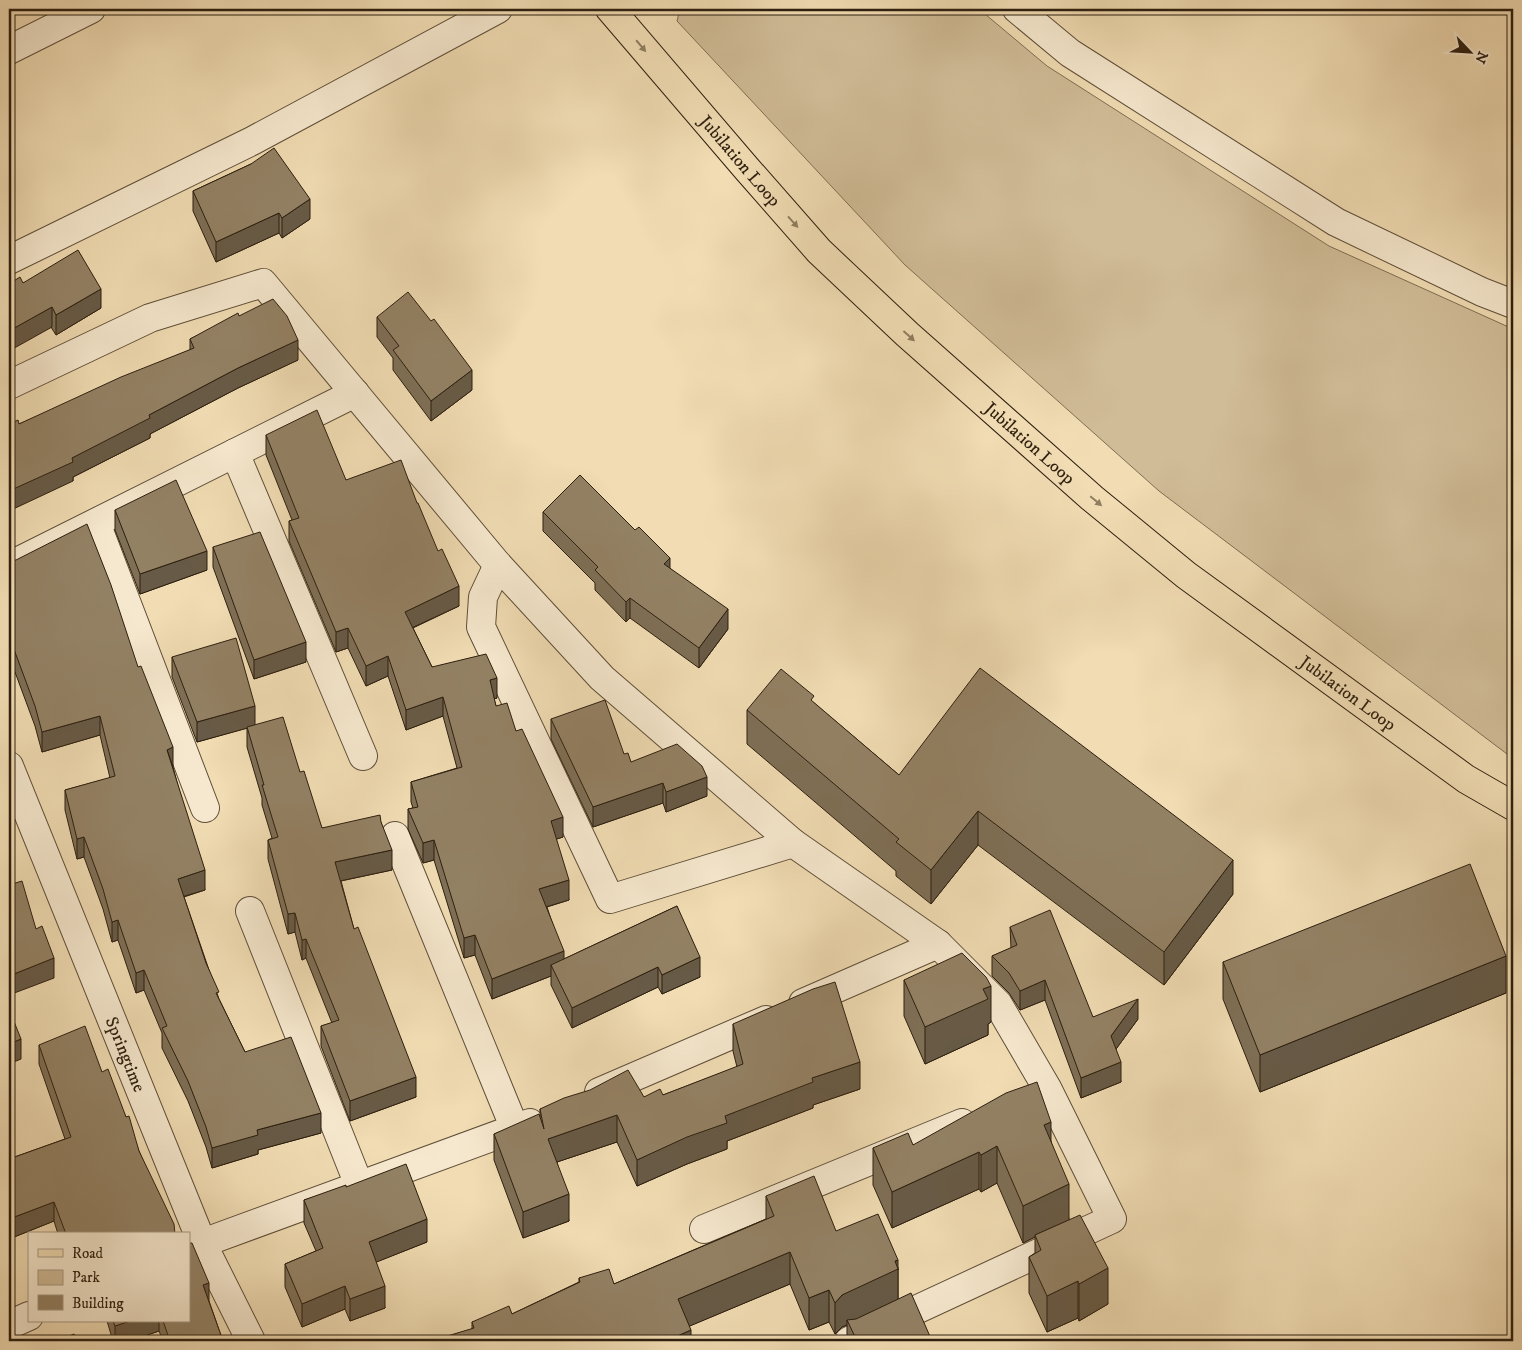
<svg xmlns="http://www.w3.org/2000/svg" width="1522" height="1350" font-family="'IM FELL DW Pica',serif">
	<style>
		.green { fill: #d0bc97; stroke: #7e6e53 }
		.lines { fill: none; stroke-linecap: round; stroke-linejoin: round }
		.minor-casing { stroke: #5e4e38; stroke-width: 30 }
		.major-casing { stroke: #2d1f0f; stroke-width: 30 }
		.minor { stroke: #f6e8ce; stroke-width: 28 }
		.major { stroke: #f1dcb3; stroke-width: 28 }
		.wall { fill: #7e6f56; stroke: #2d1f0f }
		.shaded-wall { fill: #675a46; stroke: #2d1f0f }
		.building { fill: #938164; stroke: #2d1f0f }
		.oneway { fill: #8f7e61 }
		.labels { text-anchor: middle; stroke-width: 5; stroke-linejoin: round; paint-order: stroke }
		.street-label { font-size: 18px; fill: #2d1f0f; stroke: #f6e8ce }
	</style>
	<rect width="100%" height="100%" fill="#f1dcb3"/>
	<filter id="stains"><feTurbulence type="fractalNoise" baseFrequency=".004" numOctaves="4"/><feColorMatrix values="0 0 0 0 .2 0 0 0 0 .09 0 0 0 0 .02 0 0 0 .5 -.17"/></filter>
	<radialGradient id="worn" r=".72"><stop offset=".6" stop-color="#630" stop-opacity="0"/><stop offset="1" stop-color="#630" stop-opacity=".3"/></radialGradient>
	<path class="green" d="M680,9H979L1047,66L1329,246L1513,329V757L1507,754L1159,491L905,265L677,21Z"/>
	<g class="lines">
		<defs>
			<g id="minor">
				<path d="M1017,9L1070,53L1336,222L1482,292L1513,304"/>
				<path d="M9,50L91,9"/>
				<path d="M9,260L252,141L498,9"/>
				<path d="M9,385L150,318L263,283L498,565L602,678L793,843L938,944L998,1004L1047,1088L1112,1219L849,1341"/>
				<path d="M235,453L363,756"/>
				<path d="M96,523L205,808"/>
				<path d="M498,565L483,597L481,627L610,899L793,843"/>
				<path d="M9,566L355,393"/>
				<path id="s1" d="M9,766L202,1243L251,1341"/>
				<path d="M395,836L515,1129"/>
				<path d="M250,911L359,1185"/>
				<path d="M803,1003L938,944"/>
				<path d="M599,1092L766,1020"/>
				<path d="M704,1229L962,1123"/>
				<path d="M189,1248L530,1123"/>
				<path d="M9,1325L29,1316"/>
			</g>
			<g id="major">
				<path id="s2" d="M610,9L747,169L819,251L907,334L1092,498L1186,575L1466,779L1513,806"/>
			</g>
		</defs>
		<use href="#minor" class="minor-casing"/>
		<use href="#major" class="major-casing"/>
		<use href="#minor" class="minor"/>
		<use href="#major" class="major"/>
	</g>
	<g class="wall">
		<path d="M251,164L310,219L282,238L279,233L216,262L193,211V191Z"/>
		<path d="M23,283L101,308L56,335Z"/>
		<path d="M239,316L298,360L238,388L150,434V438L73,477V481L19,424L190,350V339Z"/>
		<path d="M377,317L472,390L431,421L393,370V358L377,337Z"/>
		<path d="M266,435L346,480L417,503L459,606L413,628L432,667L497,698L494,699L496,706L516,731L563,837L556,839L569,900L547,907L564,959L677,906L700,977L662,994L658,987L572,1028L551,985V976L492,999L475,955L464,958L434,860L423,863L408,829V809L413,808L411,802V782L457,768L443,716L406,730L388,676L366,686L348,648L336,652L289,541V521L292,520L266,455Z"/>
		<path d="M115,510L207,570L140,594L115,530Z"/>
		<path d="M543,512L670,568L728,629L699,668L630,618L626,622L595,590V583L543,531Z"/>
		<path d="M213,547L306,662L254,679L213,567Z"/>
		<path d="M9,561L173,767L205,890L184,897L219,999L245,1052L321,1133L258,1150V1154L212,1168L206,1147L188,1101L162,1048V1033L144,990L136,993L118,940L112,942L103,909L84,857L77,859L65,810V790L110,778L100,735L42,752L35,726L12,664Z"/>
		<path d="M172,657L255,725L300,772L322,828L381,822L392,870L341,881L354,929L416,1097L350,1121L321,1046V1026L332,1023L306,958L302,960L295,932L288,934L268,859V840L272,838L262,805V798L247,747V728L197,742L172,677Z"/>
		<path d="M814,703L899,775L1233,894L1164,985L978,845L931,904L896,876V871L747,744V710Z"/>
		<path d="M551,719L624,754L631,762L707,796L666,812L663,803L593,827L551,739Z"/>
		<path d="M1010,927L1093,1017L1138,1019L1116,1049L1121,1082L1081,1098L1045,1000L1020,1010L1009,993L992,976V956L1011,948Z"/>
		<path d="M1223,962L1506,993L1260,1092L1223,999Z"/>
		<path d="M904,980L991,1022L988,1024V1035L925,1064L904,1016Z"/>
		<path d="M733,1024L860,1089L813,1105V1108L727,1141V1149L687,1164L637,1186L617,1142L557,1162L569,1221L523,1238L494,1160V1134L540,1117V1109L663,1095L737,1067L733,1051Z"/>
		<path d="M39,1045L102,1072L126,1117L139,1151L175,1234H58L54,1221L9,1239V1159L65,1139L39,1064Z"/>
		<path d="M1051,1141L1069,1219L1108,1304L1079,1321L1078,1318L1047,1332L1029,1293V1257L1035,1253V1237L1023,1243L997,1183L981,1192L979,1189L892,1228L873,1185V1148L913,1145Z"/>
		<path d="M346,1187L427,1242L376,1262L385,1308L350,1321L345,1309L302,1327L285,1287V1264L316,1251L304,1223V1200Z"/>
		<path d="M766,1196L836,1231L898,1267V1299L932,1341H847V1325L842,1327L835,1334L829,1322L809,1330L790,1284L689,1326L691,1341H431L472,1329V1322L512,1314L579,1282V1278L614,1284L766,1219Z"/>
		<path d="M209,1301L223,1341H163L159,1331L130,1341H113L107,1321H189Z"/>
	</g>
	<g class="shaded-wall">
		<path d="M310,199V219L282,238V218Z"/>
		<path d="M279,213V233L216,262V242Z"/>
		<path d="M101,289V308L56,335V315Z"/>
		<path d="M52,307V327L9,351V331Z"/>
		<path d="M298,340V360L238,388L150,434V438L73,477V481L9,511V491L72,458L149,415L238,368Z"/>
		<path d="M472,370V390L431,421V401Z"/>
		<path d="M207,551V570L140,594V574Z"/>
		<path d="M670,558V578L664,564Z"/>
		<path d="M459,586V606L405,631V612Z"/>
		<path d="M630,598V618L626,622V602Z"/>
		<path d="M728,609V629L699,668V648Z"/>
		<path d="M348,628V648L336,652V632Z"/>
		<path d="M306,642V662L254,679V660Z"/>
		<path d="M12,644V664L9,665V645Z"/>
		<path d="M388,656V676L366,686V666Z"/>
		<path d="M497,678V698L490,700V680Z"/>
		<path d="M443,697V716L406,730V710Z"/>
		<path d="M255,706V726L197,742V722Z"/>
		<path d="M100,716V735L42,752V732Z"/>
		<path d="M173,747V767L167,750Z"/>
		<path d="M707,777V796L666,812V792Z"/>
		<path d="M663,783V803L593,827V807Z"/>
		<path d="M978,811V845L931,904V870Z"/>
		<path d="M563,817V837L551,841V821Z"/>
		<path d="M84,837V857L77,859V839Z"/>
		<path d="M434,840V860L423,863V843Z"/>
		<path d="M392,850V870L335,882V862Z"/>
		<path d="M1233,860V894L1164,985V952Z"/>
		<path d="M205,870V890L178,898V879Z"/>
		<path d="M569,880V900L539,909V889Z"/>
		<path d="M295,913V932L288,934V914Z"/>
		<path d="M118,920V940L112,942V922Z"/>
		<path d="M475,935V955L464,958V938Z"/>
		<path d="M306,939V958L302,960V940Z"/>
		<path d="M564,951V970L551,965V976L492,999V979Z"/>
		<path d="M1506,956V993L1260,1092V1055Z"/>
		<path d="M700,957V977L662,994V975Z"/>
		<path d="M54,958V978L9,995V976Z"/>
		<path d="M658,967V987L572,1028V1008Z"/>
		<path d="M144,970V990L136,993V973Z"/>
		<path d="M1045,980V1000L1020,1010V991Z"/>
		<path d="M991,986V1022L988,1024V1035L925,1064V1027L983,989Z"/>
		<path d="M1138,999V1019L1111,1056V1036Z"/>
		<path d="M21,1039V1059L9,1064V1044Z"/>
		<path d="M860,1062V1089L813,1105V1108L727,1141V1149L687,1164L637,1186V1160L725,1116L812,1078Z"/>
		<path d="M1121,1062V1082L1081,1098V1078Z"/>
		<path d="M416,1077V1097L350,1121V1101Z"/>
		<path d="M321,1113V1133L258,1150V1154L212,1168V1148L257,1130Z"/>
		<path d="M617,1115V1142L548,1165V1139Z"/>
		<path d="M1051,1122V1159L1044,1125Z"/>
		<path d="M997,1146V1183L981,1192V1155Z"/>
		<path d="M979,1152V1189L892,1228V1192Z"/>
		<path d="M1069,1184V1220L1035,1235V1237L1023,1243V1206Z"/>
		<path d="M569,1194V1221L523,1238V1212Z"/>
		<path d="M54,1202V1221L9,1239V1219Z"/>
		<path d="M427,1219V1242L369,1265V1242Z"/>
		<path d="M790,1252V1284L678,1331V1299Z"/>
		<path d="M898,1260V1270V1269V1301L849,1324L847,1320V1325L842,1327L835,1334V1303L842,1295Z"/>
		<path d="M1108,1268V1304L1079,1321V1284Z"/>
		<path d="M1078,1281V1318L1047,1332V1296Z"/>
		<path d="M209,1283V1302L203,1285Z"/>
		<path d="M345,1286V1309L302,1327V1304Z"/>
		<path d="M385,1286V1308L350,1321V1299Z"/>
		<path d="M829,1290V1322L809,1330V1298Z"/>
		<path d="M130,1321H159V1331L130,1341H115V1326Z"/>
		<path d="M691,1330V1341H666Z"/>
		<path d="M583,1337V1341H575Z"/>
	</g>
	<g class="building">
		<path d="M274,148L310,199L282,218L279,213L216,242L193,191L251,164Z"/>
		<path d="M78,250L101,289L56,315L52,307L9,331V284L20,277L23,283Z"/>
		<path d="M408,292L431,321L434,319L472,370L431,401L393,350L399,346L377,317Z"/>
		<path d="M273,299L287,316L298,340L238,368L149,415L150,418L72,458L73,462L9,491V424L18,420L19,424L121,377L194,348L190,339L238,313L239,316Z"/>
		<path d="M317,410L346,480L401,460L417,503H418L438,551L442,549L459,586L405,612L432,667L486,654L497,678L490,680L496,706L507,703L516,731L522,729L563,817L551,821L569,880L539,889L564,951L492,979L475,935L464,938L434,840L423,843L408,809L418,807L411,782L462,767L443,697L406,710L388,656L366,666L348,628L336,632L289,521L299,518L266,435Z"/>
		<path d="M580,475L635,530L639,527L670,558L664,564L728,609L699,648L630,598L626,602L595,570L598,567L543,512Z"/>
		<path d="M176,480L207,551L140,574L115,510Z"/>
		<path d="M87,524L111,585L138,667L141,666L173,747L167,750L205,870L178,879L206,963L219,992L216,993L245,1052L291,1037L321,1113L257,1130L258,1135L212,1148L206,1127L188,1081L162,1028L167,1026L144,970L136,973L118,920L112,922L103,889L84,837L77,839L65,790L115,776L100,716L42,732L35,706L12,644L9,645V561L16,560Z"/>
		<path d="M260,532L306,642L254,660L213,547Z"/>
		<path d="M236,638L255,706L197,722L172,657Z"/>
		<path d="M980,668L1233,860L1164,952L978,811L931,870L896,842L899,839L747,710L781,669L814,696L811,700L899,775Z"/>
		<path d="M605,700L624,754L628,753L631,762L677,744L702,766L707,777L666,792L663,783L593,807L551,719Z"/>
		<path d="M283,717L300,772L304,771L322,828L380,815L381,822L392,850L335,862L354,929L358,927L416,1077L350,1101L321,1026L339,1020L306,939L302,940L295,913L288,914L268,840L278,837L262,785H264L247,727Z"/>
		<path d="M1470,864L1506,956L1260,1055L1223,962Z"/>
		<path d="M22,881L36,929L42,926L54,958L9,976V885Z"/>
		<path d="M677,906L700,957L662,975L658,967L572,1008L551,965Z"/>
		<path d="M1050,910L1093,1017L1138,999L1111,1036L1121,1062L1081,1078L1045,980L1020,991L1009,973L992,956L1017,945L1010,927Z"/>
		<path d="M962,953L986,977L991,986L983,989L988,999L925,1027L904,980Z"/>
		<path d="M835,982L860,1062L812,1078L813,1082L725,1116L727,1123L687,1137L637,1160L617,1115L548,1139L569,1194L523,1212L494,1134L539,1114L544,1129L540,1109L564,1098L590,1090L628,1070L644,1097L660,1089L663,1095L743,1064L733,1024L813,989Z"/>
		<path d="M9,1009L21,1039L9,1044Z"/>
		<path d="M85,1026L102,1072L108,1069L126,1117L129,1116L139,1151L174,1224L175,1234H66L54,1202L9,1219V1159L71,1137L39,1045Z"/>
		<path d="M1037,1082L1051,1122L1044,1125L1069,1184L1023,1206L997,1146L981,1155L979,1152L892,1192L873,1148L908,1133L913,1145L1006,1093Z"/>
		<path d="M406,1164L427,1219L369,1242L385,1286L350,1299L345,1286L302,1304L285,1264L323,1248L304,1200L346,1185V1187Z"/>
		<path d="M814,1176L836,1231L878,1214L898,1260L895,1261L898,1269L842,1295L835,1303L829,1290L809,1298L790,1252L678,1299L691,1330L666,1341H585L583,1337L575,1341H431L474,1328L472,1322L509,1306L512,1314L580,1282L579,1278L609,1269L614,1284L774,1216L766,1196Z"/>
		<path d="M1080,1215L1108,1268L1079,1284L1078,1281L1047,1296L1029,1257L1041,1250L1035,1235Z"/>
		<path d="M189,1243H192L209,1283L203,1285L223,1341H170L163,1321H189Z"/>
		<path d="M911,1293L932,1341H857L847,1320L856,1319Z"/>
		<path d="M113,1321H130L115,1326Z"/>
		<path d="M74,1334L78,1341H57Z"/>
	</g>
	<defs><path id="oneway-solid" d="M-6-.8H1V-3.2L6.5 0L1 3.2V.8H-6Z" transform="scale(1.25)"/></defs>
	<g class="oneway">
		<use href="#oneway-solid" transform="translate(641 46) rotate(50)"/>
		<use href="#oneway-solid" transform="translate(793 222) rotate(48)"/>
		<use href="#oneway-solid" transform="translate(909 336) rotate(42)"/>
		<use href="#oneway-solid" transform="translate(1096 501) rotate(40)"/>
	</g>
	<g class="labels">
		<g class="street-label">
			<text dy="6" stroke="none"><textPath href="#s2" startOffset="200">Jubilation Loop</textPath></text>
			<text dy="6" stroke="none"><textPath href="#s2" startOffset="605">Jubilation Loop</textPath></text>
			<text dy="6" stroke="none"><textPath href="#s2" startOffset="1010">Jubilation Loop</textPath></text>
			<text dy="6" stroke="none"><textPath href="#s1" startOffset="311">Springtime</textPath></text>
		</g>
	</g>
	<rect width="1522" height="1350" fill="none" stroke="#f1dcb3" stroke-width="30"/>
	<rect x="10" y="10" width="1502" height="1330" fill="none" stroke="#2d1f0f" stroke-width="2.5"/>
	<rect x="15" y="15" width="1492" height="1320" fill="none" stroke="#2d1f0f"/>
	<rect x="28" y="1232" width="162" height="90" fill="#f6e8ce" stroke="#a69882"/>
	<rect x="38" y="1249" width="25" height="8" fill="#f1dcb3" stroke="#a69882"/>
	<text x="72" y="1258" font-size="15" fill="#2d1f0f">Road</text>
	<rect x="38" y="1270" width="25" height="15" fill="#d0bc97" stroke="#a69882"/>
	<text x="72" y="1282" font-size="15" fill="#2d1f0f">Park</text>
	<rect x="38" y="1295" width="25" height="15" fill="#938164" stroke="#a69882"/>
	<text x="72" y="1308" font-size="15" fill="#2d1f0f">Building</text>
	<g transform="translate(1470 52) rotate(115)" stroke="#f6e8ce" stroke-width="4" paint-order="stroke">
	<path d="M0-4L9 19L0 12L-9 19Z" fill="#2d1f0f"/>
	<text y="-8" font-size="14" font-weight="bold" text-anchor="middle" fill="#2d1f0f">N</text>
	</g>
	<rect width="100%" height="100%" filter="url(#stains)"/>
	<rect width="100%" height="100%" fill="url(#worn)"/>
</svg>
